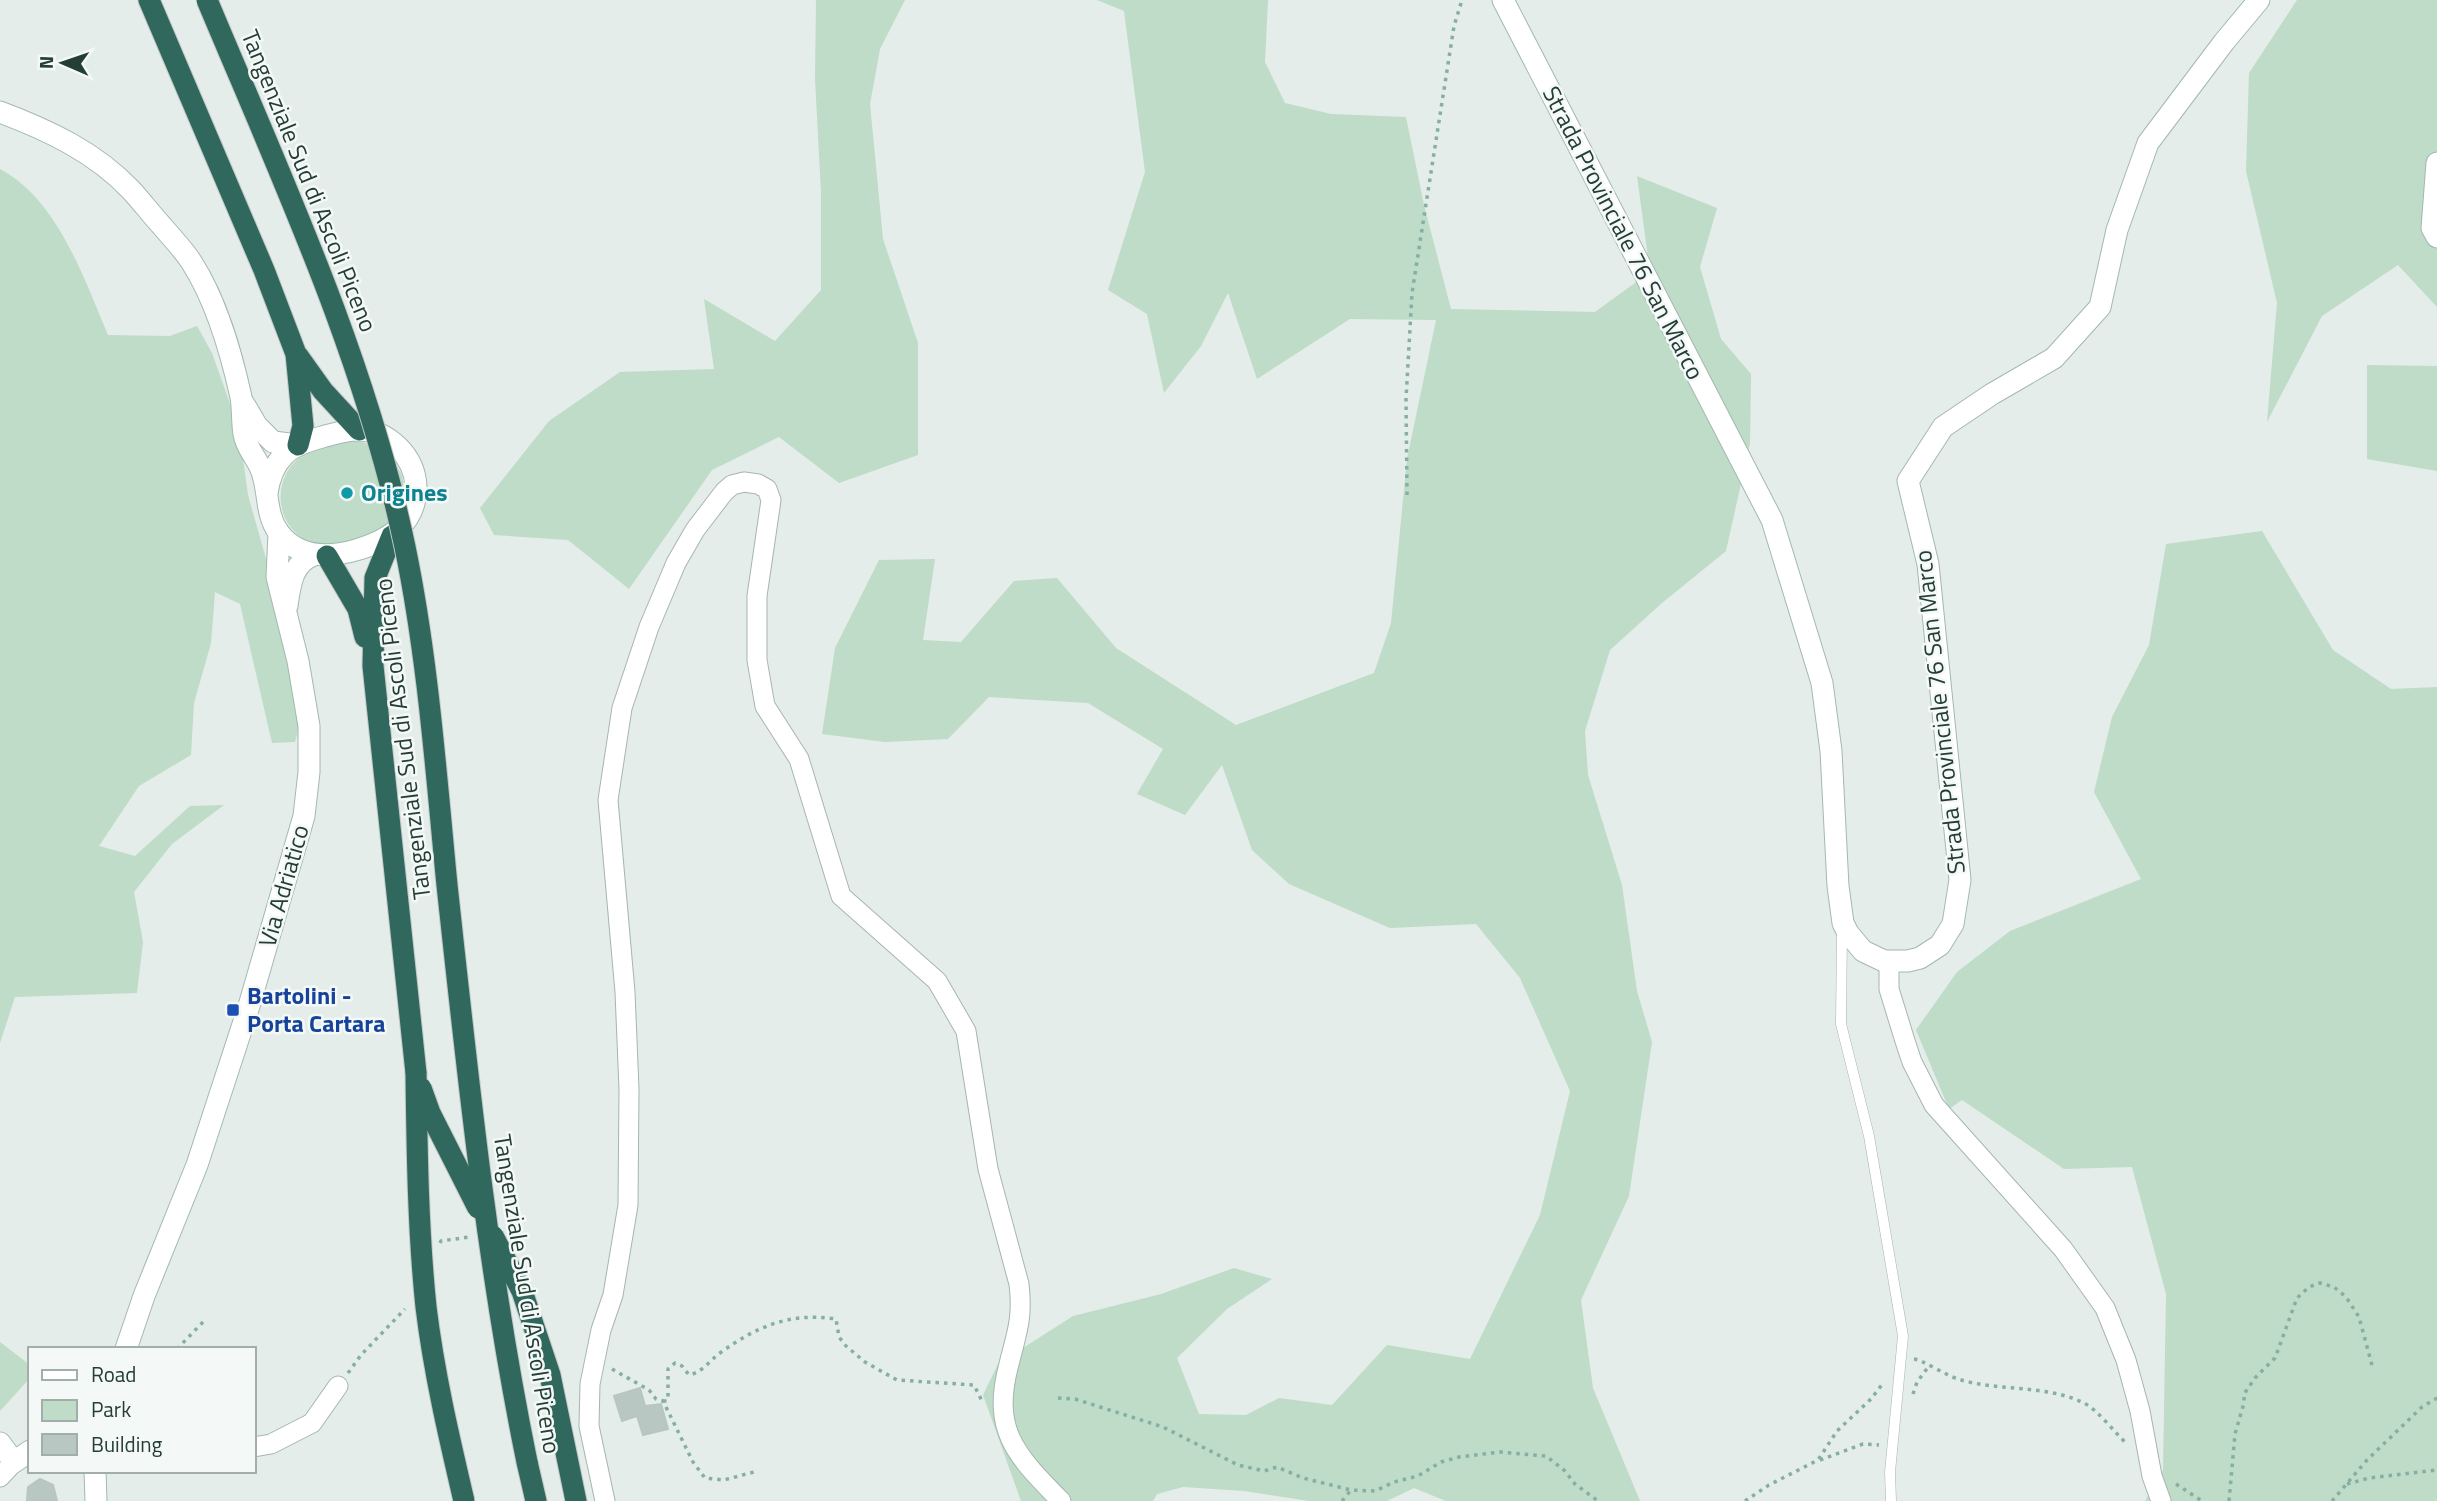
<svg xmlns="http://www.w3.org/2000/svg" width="2437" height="1501" font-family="'Titillium Web',sans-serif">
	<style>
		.green { fill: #bedcc7 }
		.building { fill: #b9c7c2; stroke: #b7c6c0; stroke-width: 2 }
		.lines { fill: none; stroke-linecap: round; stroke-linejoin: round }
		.lane-casing { stroke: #a7b5b0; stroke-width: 11 }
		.street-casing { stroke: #a7b5b0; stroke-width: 21 }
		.secondary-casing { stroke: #a3b8b1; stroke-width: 23 }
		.highway-casing { stroke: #c2c9c7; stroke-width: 23 }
		.path { stroke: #86afa3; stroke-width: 3.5; stroke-dasharray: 3.5 5; stroke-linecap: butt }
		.lane { stroke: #fff; stroke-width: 10 }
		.street { stroke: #fff; stroke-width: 19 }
		.secondary { stroke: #fff; stroke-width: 21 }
		.highway { stroke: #31685e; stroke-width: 21 }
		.highway-bridge-casing { stroke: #c2c9c7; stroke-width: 23; stroke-linecap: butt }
		.highway-bridge { stroke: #31685e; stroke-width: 21 }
		.culture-dot { fill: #0f9aa8; stroke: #f4f9f7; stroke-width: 2.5 }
		.transit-dot { fill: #1a4fb4; stroke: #f4f9f7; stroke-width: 2.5 }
		.labels { text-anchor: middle; stroke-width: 5; stroke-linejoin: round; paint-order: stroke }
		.street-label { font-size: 24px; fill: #243d37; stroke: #f4f9f7 }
		.culture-label { font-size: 24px; font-weight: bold; fill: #0d838f; stroke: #f4f9f7; text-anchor: start }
		.transit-label { font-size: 24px; font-weight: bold; fill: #164399; stroke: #f4f9f7; text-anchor: start }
	</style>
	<rect width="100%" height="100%" fill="#e4ede9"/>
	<g class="green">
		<path d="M816,0H905L880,49L870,104L883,239L918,343V455L839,483L779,437L712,470L629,589L568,540L494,535L480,508L549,421L620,372L714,369L704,299L775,341L821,290V192L815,79Z"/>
		<path d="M1097,0H1268L1265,62L1285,103L1331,114L1406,117L1424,205L1451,309L1595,312L1650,272L1637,176L1717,208L1700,267L1721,339L1751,374L1750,443L1726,551L1662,603L1610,650L1585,731L1588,775L1622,885L1637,991L1652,1042L1629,1196L1581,1300L1593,1388L1640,1501H1446L1414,1488L1387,1501H1309L1244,1491L1183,1487L1157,1494L1153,1501H1021L983,1395L998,1364L1073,1316L1161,1294L1234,1268L1272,1279L1227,1309L1177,1358L1199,1414L1246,1415L1279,1398L1332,1405L1387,1345L1470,1359L1540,1215L1570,1091L1520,978L1476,924L1390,928L1289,884L1252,850L1222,765L1185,815L1137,794L1163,749L1088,703L989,697L948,739L885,742L822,734L835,648L879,560L935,559L923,640L961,642L1014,581L1057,578L1116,648L1236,725L1374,673L1391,623L1407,459L1436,320L1350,319L1257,379L1228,293L1201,346L1164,393L1147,314L1108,290L1145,172L1124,11Z"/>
		<path d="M2297,0H2437V307L2398,265L2322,316L2267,422L2277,303L2246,171L2249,73Z"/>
		<path d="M0,169C57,199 84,278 108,335L170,336L197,326L212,353L239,429L248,495L306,701L295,742L272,743L240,604L215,592L211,643L194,703L191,755L139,786L99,846L135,856L190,806L224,805L172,844L134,892L143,942L137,993L15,997L0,1043Z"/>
		<path d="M2367,365L2437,366V471L2367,459Z"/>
		<path d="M357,441C395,448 420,485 393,520C383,534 365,537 350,542C337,545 321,547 308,541C272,524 272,473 305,454C320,445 340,442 357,441Z"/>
		<path d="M2262,531L2333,650L2391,689L2437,687V1501H2145L2163,1470L2166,1294L2132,1167L2064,1169L1962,1100L1949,1109L1916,1030L1957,972L2010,931L2141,879L2094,792L2112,717L2149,645L2166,544Z"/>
		<path d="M0,1342L30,1365V1378L0,1411Z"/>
	</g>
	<g class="building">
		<path d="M640,1388L645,1406L661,1404L668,1429L643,1435L637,1416L622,1421L614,1396Z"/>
		<path d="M40,1479L53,1485L57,1501H27L28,1487Z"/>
	</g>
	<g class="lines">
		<defs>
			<path id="lane" d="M1842,930L1841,1024L1869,1136L1903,1336L1890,1472L1891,1501"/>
			<g id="street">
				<path d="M1889,961V989L1905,1041L1912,1062L1934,1105L2063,1249L2105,1308L2126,1360L2140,1411L2152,1476L2161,1501"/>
				<path d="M254,1447L271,1444L312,1423L338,1386"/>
				<path d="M0,1477L14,1462"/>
				<path d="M605,1501L589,1426L590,1384L601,1330L613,1295L628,1205L629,1089L625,992L608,800L622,708L649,627L676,563L695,530L724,492L732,485L744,482L758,484L767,489L771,500L757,596V660L765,706L799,759L841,896L937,981L966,1031L988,1169L1019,1284C1023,1318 1017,1332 1009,1364C991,1431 1016,1455 1061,1501"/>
			</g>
			<g id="secondary">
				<path d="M1503,0L1772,520L1822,683L1831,751L1838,886L1843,923L1848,933L1863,951L1884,961H1908L1920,958L1940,945L1953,924L1960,880L1928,564L1908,481L1943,427L1992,394L2054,358L2100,307L2117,230L2148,143L2224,42L2259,0"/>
				<path d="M0,112C48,130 95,152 131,190C142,202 151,214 162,226C172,238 184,250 192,263C217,302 231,352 241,397C243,409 242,422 244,434C246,447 255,456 260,467C270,488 264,513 279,533C298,558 328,558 356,550C387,541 416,525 416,487C415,457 389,430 358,430C345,430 333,434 322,437C308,441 294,445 284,455C273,466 269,479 267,493"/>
				<path d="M2437,163L2432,228L2437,237"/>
				<path d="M244,404L257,426L273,442L298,445"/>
				<path d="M287,606C290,585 292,563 314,555"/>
				<path d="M126,1349L144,1296L197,1165L249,1006L304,816L309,772V726L298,661L277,577L279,533"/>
				<path d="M0,1443L14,1462L30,1451"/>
				<path d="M95,1471L96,1501"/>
			</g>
			<g id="highway">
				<path d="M149,0L264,270L296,354L303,426L298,445"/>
				<path d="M298,356L323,391L359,430"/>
				<path d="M392,536L375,578L373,666L416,1073"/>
				<path d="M327,556L358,609L365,637"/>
				<path d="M522,1291L550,1375L576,1501"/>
				<path d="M527,1462L536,1501"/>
			</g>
		</defs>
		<use href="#lane" class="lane-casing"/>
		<use href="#street" class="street-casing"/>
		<use href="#secondary" class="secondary-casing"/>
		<use href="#highway" class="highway-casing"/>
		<g class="path">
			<path d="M1407,495L1406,399L1412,293L1454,26L1462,0"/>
			<path d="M440,1243L441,1241L469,1237"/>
			<path d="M177,1349L204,1321"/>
			<path d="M1914,1359C1923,1360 1945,1375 1958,1379C1999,1392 2045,1384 2084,1403C2098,1410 2115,1433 2127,1444"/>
			<path d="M612,1369L649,1390L656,1399L663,1401L693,1462L705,1478L724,1480L754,1472"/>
			<path d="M348,1373L361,1355L405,1309"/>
			<path d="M1913,1394L1917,1382L1929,1366"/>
			<path d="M1058,1398L1075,1399L1163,1427L1238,1465L1264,1471L1277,1467L1303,1478L1351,1490L1375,1491L1394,1482L1418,1476L1441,1462L1459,1457L1500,1452L1546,1456L1564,1470L1575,1484L1598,1501"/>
			<path d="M663,1401H667L668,1397V1369L675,1363L682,1366L689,1375C703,1372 709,1361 720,1353C756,1327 789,1312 836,1319L839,1337L846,1346L865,1362L897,1380L974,1385L983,1403"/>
			<path d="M1820,1460L1863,1444L1879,1445"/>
			<path d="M2176,1484L2202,1501"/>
			<path d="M2347,1484L2369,1478L2437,1470"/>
			<path d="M1342,1501L1351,1490"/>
			<path d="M1745,1501L1769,1485L1818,1460L1837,1431L1871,1399L1884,1382"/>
			<path d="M2229,1501L2235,1434L2244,1403V1394L2255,1378L2275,1358L2297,1298L2309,1287L2320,1283L2334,1287L2346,1297L2359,1317L2373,1369"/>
			<path d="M2332,1501L2367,1460L2422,1407L2437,1398"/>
		</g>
		<use href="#lane" class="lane"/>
		<use href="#street" class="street"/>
		<use href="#secondary" class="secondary"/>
		<use href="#highway" class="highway"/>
		<defs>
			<g id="highway-bridge">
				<path d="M207,0C282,179 365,357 405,547C428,658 436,773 447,885C468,1079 488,1272 527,1462"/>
				<path d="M416,1073C417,1151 418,1230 426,1307C434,1373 449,1437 464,1501"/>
				<path d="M421,1088L430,1113L478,1208"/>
				<path d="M493,1236L522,1291"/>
			</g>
		</defs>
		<use href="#highway-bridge" class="highway-bridge-casing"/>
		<use href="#highway-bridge" class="highway-bridge"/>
	</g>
	<circle class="culture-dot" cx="347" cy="493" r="7"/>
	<rect class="transit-dot" x="226" y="1003" width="14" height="14" rx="3.5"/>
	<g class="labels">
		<g class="street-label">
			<text transform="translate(309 181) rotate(68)" y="8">Tangenziale Sud di Ascoli Piceno</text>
			<text transform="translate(1623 233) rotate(63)" y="8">Strada Provinciale 76 San Marco</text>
			<text transform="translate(1940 712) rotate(-96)" y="8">Strada Provinciale 76 San Marco</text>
			<text transform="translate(403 739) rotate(-97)" y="8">Tangenziale Sud di Ascoli Piceno</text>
			<text transform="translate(284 886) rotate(-74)" y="8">Via Adriatico</text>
			<text transform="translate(527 1294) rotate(81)" y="8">Tangenziale Sud di Ascoli Piceno</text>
		</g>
		<g class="culture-label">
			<text x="361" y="501">Origines</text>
		</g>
		<g class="transit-label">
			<text x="247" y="1004">Bartolini -<tspan x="247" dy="28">Porta Cartara</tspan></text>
		</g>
	</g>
	<rect x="28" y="1347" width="228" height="126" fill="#f4f9f7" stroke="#a1aeaa" stroke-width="2"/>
	<rect x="42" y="1370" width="35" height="10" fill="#ffffff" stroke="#a1aeaa" stroke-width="2"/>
	<text x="91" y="1382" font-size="21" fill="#243d37">Road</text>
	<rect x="42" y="1400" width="35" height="21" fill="#bedcc7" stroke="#a1aeaa" stroke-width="2"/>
	<text x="91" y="1417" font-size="21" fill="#243d37">Park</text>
	<rect x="42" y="1434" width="35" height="21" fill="#b9c7c2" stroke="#a1aeaa" stroke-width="2"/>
	<text x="91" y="1452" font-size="21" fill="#243d37">Building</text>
	<g transform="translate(63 63) rotate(272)" stroke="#f4f9f7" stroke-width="5" paint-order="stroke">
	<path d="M0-5L12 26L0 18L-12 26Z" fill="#243d37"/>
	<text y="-10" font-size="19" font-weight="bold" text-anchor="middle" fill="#243d37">N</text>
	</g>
</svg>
